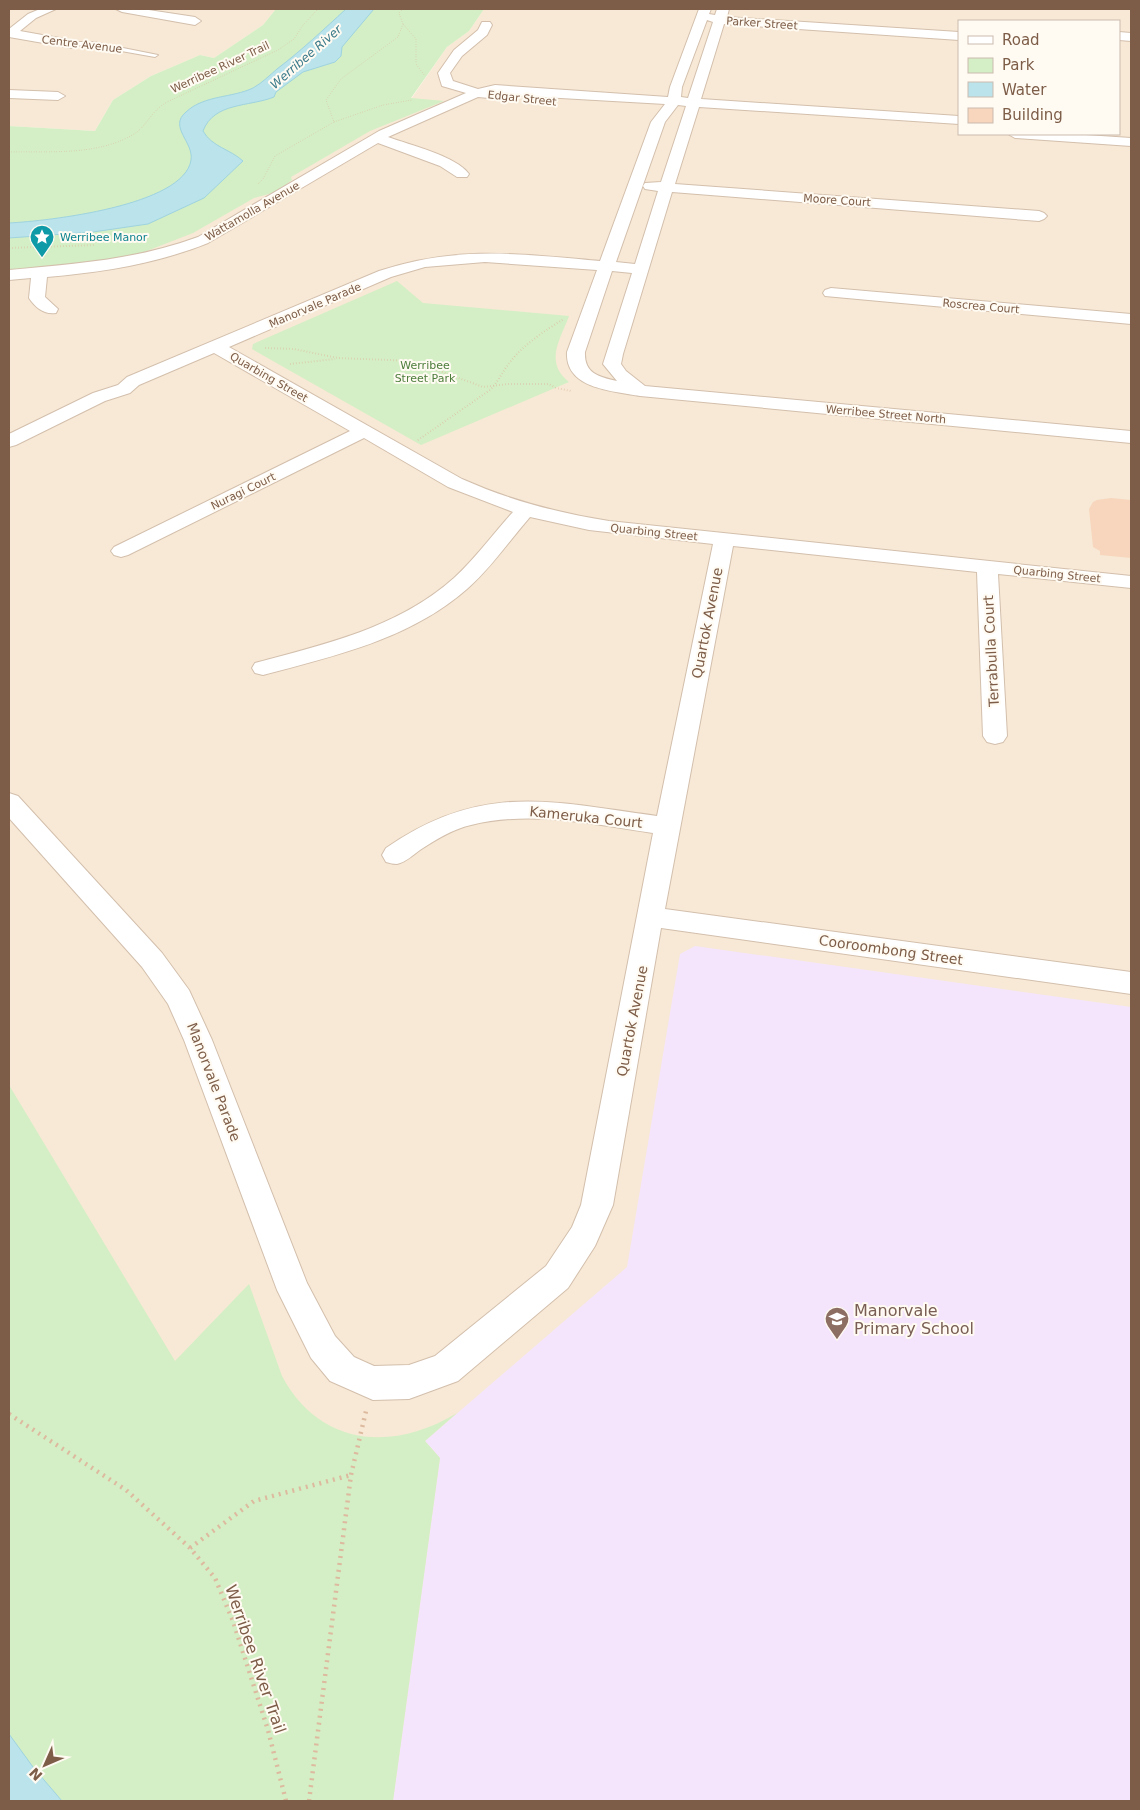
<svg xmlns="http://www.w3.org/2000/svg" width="1140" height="1810" font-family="'DejaVu Sans',sans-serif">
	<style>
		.residential { fill: #f7e9d6; fill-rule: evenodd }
		.education { fill: #f4e5fc }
		.green { fill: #d4efc5 }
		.water { fill: #bae3ec; stroke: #9fd3df }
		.building { fill: #f7d6bd }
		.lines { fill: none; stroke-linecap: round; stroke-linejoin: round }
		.lane-casing { stroke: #d3bfac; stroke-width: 2 }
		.street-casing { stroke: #d3bfac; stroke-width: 2 }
		.path-far2 { stroke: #ddba9f; stroke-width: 1; stroke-dasharray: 0.5 2; stroke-linecap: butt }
		.path-far1 { stroke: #ddba9f; stroke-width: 2; stroke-dasharray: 0.5 2.5; stroke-linecap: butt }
		.path { stroke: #ddba9f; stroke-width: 4.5; stroke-dasharray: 2 5; stroke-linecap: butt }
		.lane { fill: #fff; fill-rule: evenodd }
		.street { fill: #fff; fill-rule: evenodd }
		.labels { text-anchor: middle; stroke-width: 4; stroke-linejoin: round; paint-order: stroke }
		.far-street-label { font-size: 11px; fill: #7d5d48; stroke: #fffaf2 }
		.far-culture-label { font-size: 11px; fill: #0d838f; stroke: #fffaf2; text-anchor: start }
		.far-park-label { font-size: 11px; fill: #4d7e3c; stroke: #fffaf2 }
		.far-water-label { font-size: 12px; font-style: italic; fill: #3c7b8b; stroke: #fffaf2 }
		.street-label { font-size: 14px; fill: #7d5d48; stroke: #fffaf2 }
		.near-education-label { font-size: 16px; fill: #785e54; stroke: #fffaf2; text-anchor: start }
		.near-street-label { font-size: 16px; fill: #7d5d48; stroke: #fffaf2 }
	</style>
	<rect width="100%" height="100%" fill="#fff7e9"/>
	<g class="residential">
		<path d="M9,9H276L263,25L214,58L200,55L151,76L113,100L95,131L9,126Z"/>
		<path d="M484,9H1131V1801H62L9,1734V238L411,99L447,47L469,31ZM959,21H1119V134H959Z"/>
	</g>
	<path class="education" d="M695,946L1131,1007V1801H393L440,1458L425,1441L627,1267L680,954Z"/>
	<g class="green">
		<path d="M276,9H484L469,31L447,47L411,98L444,101L370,131L291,177L292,180L276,192L254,198L193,233L144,252L126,258L89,263L9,270V126L95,131L113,100L151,76L200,55L214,58L263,25Z"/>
		<path d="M397,281L423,303L569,316C560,340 544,362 569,382L421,445L252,349L253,344Z"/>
		<path d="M9,1085L175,1361L249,1284L282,1376C320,1447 393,1452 457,1413L425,1441L440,1458L393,1801H9Z"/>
	</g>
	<g class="water">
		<path d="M346,9H374L342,47L341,56L335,62L303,72L276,92L274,97C249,107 214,102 203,131C212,147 230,149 243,161L204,198L148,224L93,232L9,238V223C47,221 184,206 191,160C194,142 168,127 186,112C204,95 232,98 253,88C262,83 270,75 277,69C302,50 323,30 346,9Z"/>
		<path d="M9,1734L33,1767L62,1801H9Z"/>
	</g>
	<path class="building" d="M1111,498L1131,500V558L1100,555V551L1093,547L1089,509L1093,502L1097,500Z"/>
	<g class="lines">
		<defs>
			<path id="lane" d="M72,42H93L158,55L155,57L93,46L70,45Z"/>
			<g id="street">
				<path d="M40,9H56L36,18L20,31L76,41L78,44L76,47L72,48L9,37V29L28,14Z"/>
				<path d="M116,9H142L195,17L201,21L195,25L122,12Z"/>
				<path d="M699,9H711L709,14L715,15L717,9H729L727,17L959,32V40L724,24L701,99L959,116V124L699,107L675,184L1039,211L1044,213L1047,216L1044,219L1039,221L672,192L623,354L621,364L626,371L645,386L1131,431V443L640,396C613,391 565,389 567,352L597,270L485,262L425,267L391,277L229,347L462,479C509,500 558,513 609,521L1131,576V588L998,574L1007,736L1003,742L995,744L987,742L983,736L977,572L733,546L665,909L1131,972V994L661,928L613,1205L595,1246L568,1288L458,1381L409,1399L373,1400L330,1381L311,1358L277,1290L184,1040L168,1004L142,967L9,818V793L18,796L162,953L189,990L212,1040L307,1283L335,1336L354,1357L374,1366L409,1365L435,1356L546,1266L572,1227L581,1205L653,833C593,824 531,810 471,825C453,829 435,840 420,850C413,855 406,862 397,864C393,864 390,863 386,862L382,855L386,848C481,782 550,801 657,816L713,544L589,530L530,517C509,541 491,568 467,589C410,639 335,656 263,675L255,673L252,668L255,663C325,644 398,628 454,578C476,558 493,534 513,512L448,487L364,438L128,555L121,557L114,555L111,551L114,547L350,431L214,353L139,385L130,393L105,401L16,445L9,447V434L93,393L118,385L127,377L379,271C458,245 520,254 600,261L651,122L665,104L490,94L489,98L478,97L388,137C410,145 456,156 469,174L467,177H457L440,166L378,143L208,243C156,264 103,272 47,277L45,297L58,309L56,313C44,315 35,307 29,298L31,278L9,280V270C73,264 136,260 198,237L379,131L466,93L442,86L438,73L454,50L478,30L482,22H490L492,25L487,35L462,56L450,73L453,81L478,89L495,85L668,97L670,87ZM707,20L713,22L688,98L681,97L682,87ZM678,105L686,106L661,182L645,183L643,186L645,189L658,191L635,264L616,262L665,122ZM612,271L632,273L603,364L617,381C598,377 584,373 585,352Z"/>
				<path d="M1119,32L1131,33V41L1119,40Z"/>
				<path d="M9,90L58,92L65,96L58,100L9,98Z"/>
				<path d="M1008,134H1071L1131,138V146L1015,138Z"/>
				<path d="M831,288L1131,314V324L825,296L823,293L825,290Z"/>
			</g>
		</defs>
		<use href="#lane" class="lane-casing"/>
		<use href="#street" class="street-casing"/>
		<g class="path-far2">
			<path d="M403,24L416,39V64L425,76"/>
			<path d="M334,122L383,105L412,100"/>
			<path d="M9,152C50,151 98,156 134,134C146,127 151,111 167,102L278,50L294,39L303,25L318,9"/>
			<path d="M258,184L263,179L275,156L334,122L326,100L341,79L398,37L403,24L399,13L403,9"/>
		</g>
		<g class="path-far1">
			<path d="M9,248L95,245"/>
			<path d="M265,348L294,349L338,358L413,361L483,387L508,384H549L556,388L571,391"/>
			<path d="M290,364L335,359"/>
			<path d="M418,440L490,390C499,381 503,370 511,361C523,345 547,329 564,319"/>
		</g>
		<g class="path">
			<path d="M9,1414L126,1490L190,1548L215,1578L233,1621L268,1730L286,1801"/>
			<path d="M190,1548L254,1501L351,1475"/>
			<path d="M309,1801L351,1475L366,1411"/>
		</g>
		<use href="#lane" class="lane"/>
		<use href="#street" class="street"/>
	</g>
	<defs>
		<symbol id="sight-pin" viewBox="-11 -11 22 30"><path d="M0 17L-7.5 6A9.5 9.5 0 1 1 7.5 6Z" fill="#0f9aa8" stroke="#fffaf2"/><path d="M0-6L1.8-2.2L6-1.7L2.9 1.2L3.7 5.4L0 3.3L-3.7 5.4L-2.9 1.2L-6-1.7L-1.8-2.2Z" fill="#fff"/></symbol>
		<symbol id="school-pin" viewBox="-11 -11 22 30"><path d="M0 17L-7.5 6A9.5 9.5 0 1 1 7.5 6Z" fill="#8d6e63" stroke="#fffaf2"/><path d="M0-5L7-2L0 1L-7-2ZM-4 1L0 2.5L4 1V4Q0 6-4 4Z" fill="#fff"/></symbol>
	</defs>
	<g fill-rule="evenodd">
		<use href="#sight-pin" x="28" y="223" width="28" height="38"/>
		<use href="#school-pin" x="823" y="1305" width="28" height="38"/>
	</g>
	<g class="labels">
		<g class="far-street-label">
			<text transform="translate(762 23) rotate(4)" y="4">Parker Street</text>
			<text transform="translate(82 44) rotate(7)" y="4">Centre Avenue</text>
			<text transform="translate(220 67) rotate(-25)" y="4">Werribee River Trail</text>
			<text transform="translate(522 98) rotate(6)" y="4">Edgar Street</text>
			<text transform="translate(837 200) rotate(4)" y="4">Moore Court</text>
			<text transform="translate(252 211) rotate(-30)" y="4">Wattamolla Avenue</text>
			<text transform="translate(315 305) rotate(-23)" y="4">Manorvale Parade</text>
			<text transform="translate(981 306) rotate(5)" y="4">Roscrea Court</text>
			<text transform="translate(269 377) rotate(30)" y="4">Quarbing Street</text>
			<text transform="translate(886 414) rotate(5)" y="4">Werribee Street North</text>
			<text transform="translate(243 491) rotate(-26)" y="4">Nuragi Court</text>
			<text transform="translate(654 532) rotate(6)" y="4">Quarbing Street</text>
			<text transform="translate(1057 574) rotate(6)" y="4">Quarbing Street</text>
		</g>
		<g class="far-culture-label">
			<text x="60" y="241">Werribee Manor</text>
		</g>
		<g class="far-park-label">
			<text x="425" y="369">Werribee<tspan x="425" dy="13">Street Park</tspan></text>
		</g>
		<g class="far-water-label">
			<text transform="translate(306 57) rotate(-41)" y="4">Werribee River</text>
		</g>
		<g class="street-label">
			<text transform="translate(707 623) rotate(-79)" y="5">Quartok Avenue</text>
			<text transform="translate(991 651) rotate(-93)" y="5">Terrabulla Court</text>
			<text transform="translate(586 817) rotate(6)" y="5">Kameruka Court</text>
			<text transform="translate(891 950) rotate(8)" y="5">Cooroombong Street</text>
			<text transform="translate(632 1021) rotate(-79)" y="5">Quartok Avenue</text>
			<text transform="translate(214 1082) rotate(69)" y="5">Manorvale Parade</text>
		</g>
		<g class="near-education-label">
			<text x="854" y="1316">Manorvale<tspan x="854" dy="18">Primary School</tspan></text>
		</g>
		<g class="near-street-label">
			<text transform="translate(256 1659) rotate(71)" y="6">Werribee River Trail</text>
		</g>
	</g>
	<rect width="1140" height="1810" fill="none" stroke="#7d5d48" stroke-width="20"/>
	<rect x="958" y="20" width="162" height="115" fill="#fffaf2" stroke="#cbbbae"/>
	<rect x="968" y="36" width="25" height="8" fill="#ffffff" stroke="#cbbbae"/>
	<text x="1002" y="45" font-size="15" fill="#7d5d48">Road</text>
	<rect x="968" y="58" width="25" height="15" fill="#d4efc5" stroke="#cbbbae"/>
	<text x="1002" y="70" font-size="15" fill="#7d5d48">Park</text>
	<rect x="968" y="82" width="25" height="15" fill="#bae3ec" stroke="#cbbbae"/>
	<text x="1002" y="95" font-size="15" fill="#7d5d48">Water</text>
	<rect x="968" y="108" width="25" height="15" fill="#f7d6bd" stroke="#cbbbae"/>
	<text x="1002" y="120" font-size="15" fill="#7d5d48">Building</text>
	<g transform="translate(45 1765) rotate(225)" stroke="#fffaf2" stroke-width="4" paint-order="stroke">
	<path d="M0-4L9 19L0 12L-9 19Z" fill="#7d5d48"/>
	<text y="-8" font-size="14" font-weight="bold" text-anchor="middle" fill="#7d5d48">N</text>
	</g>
</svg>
